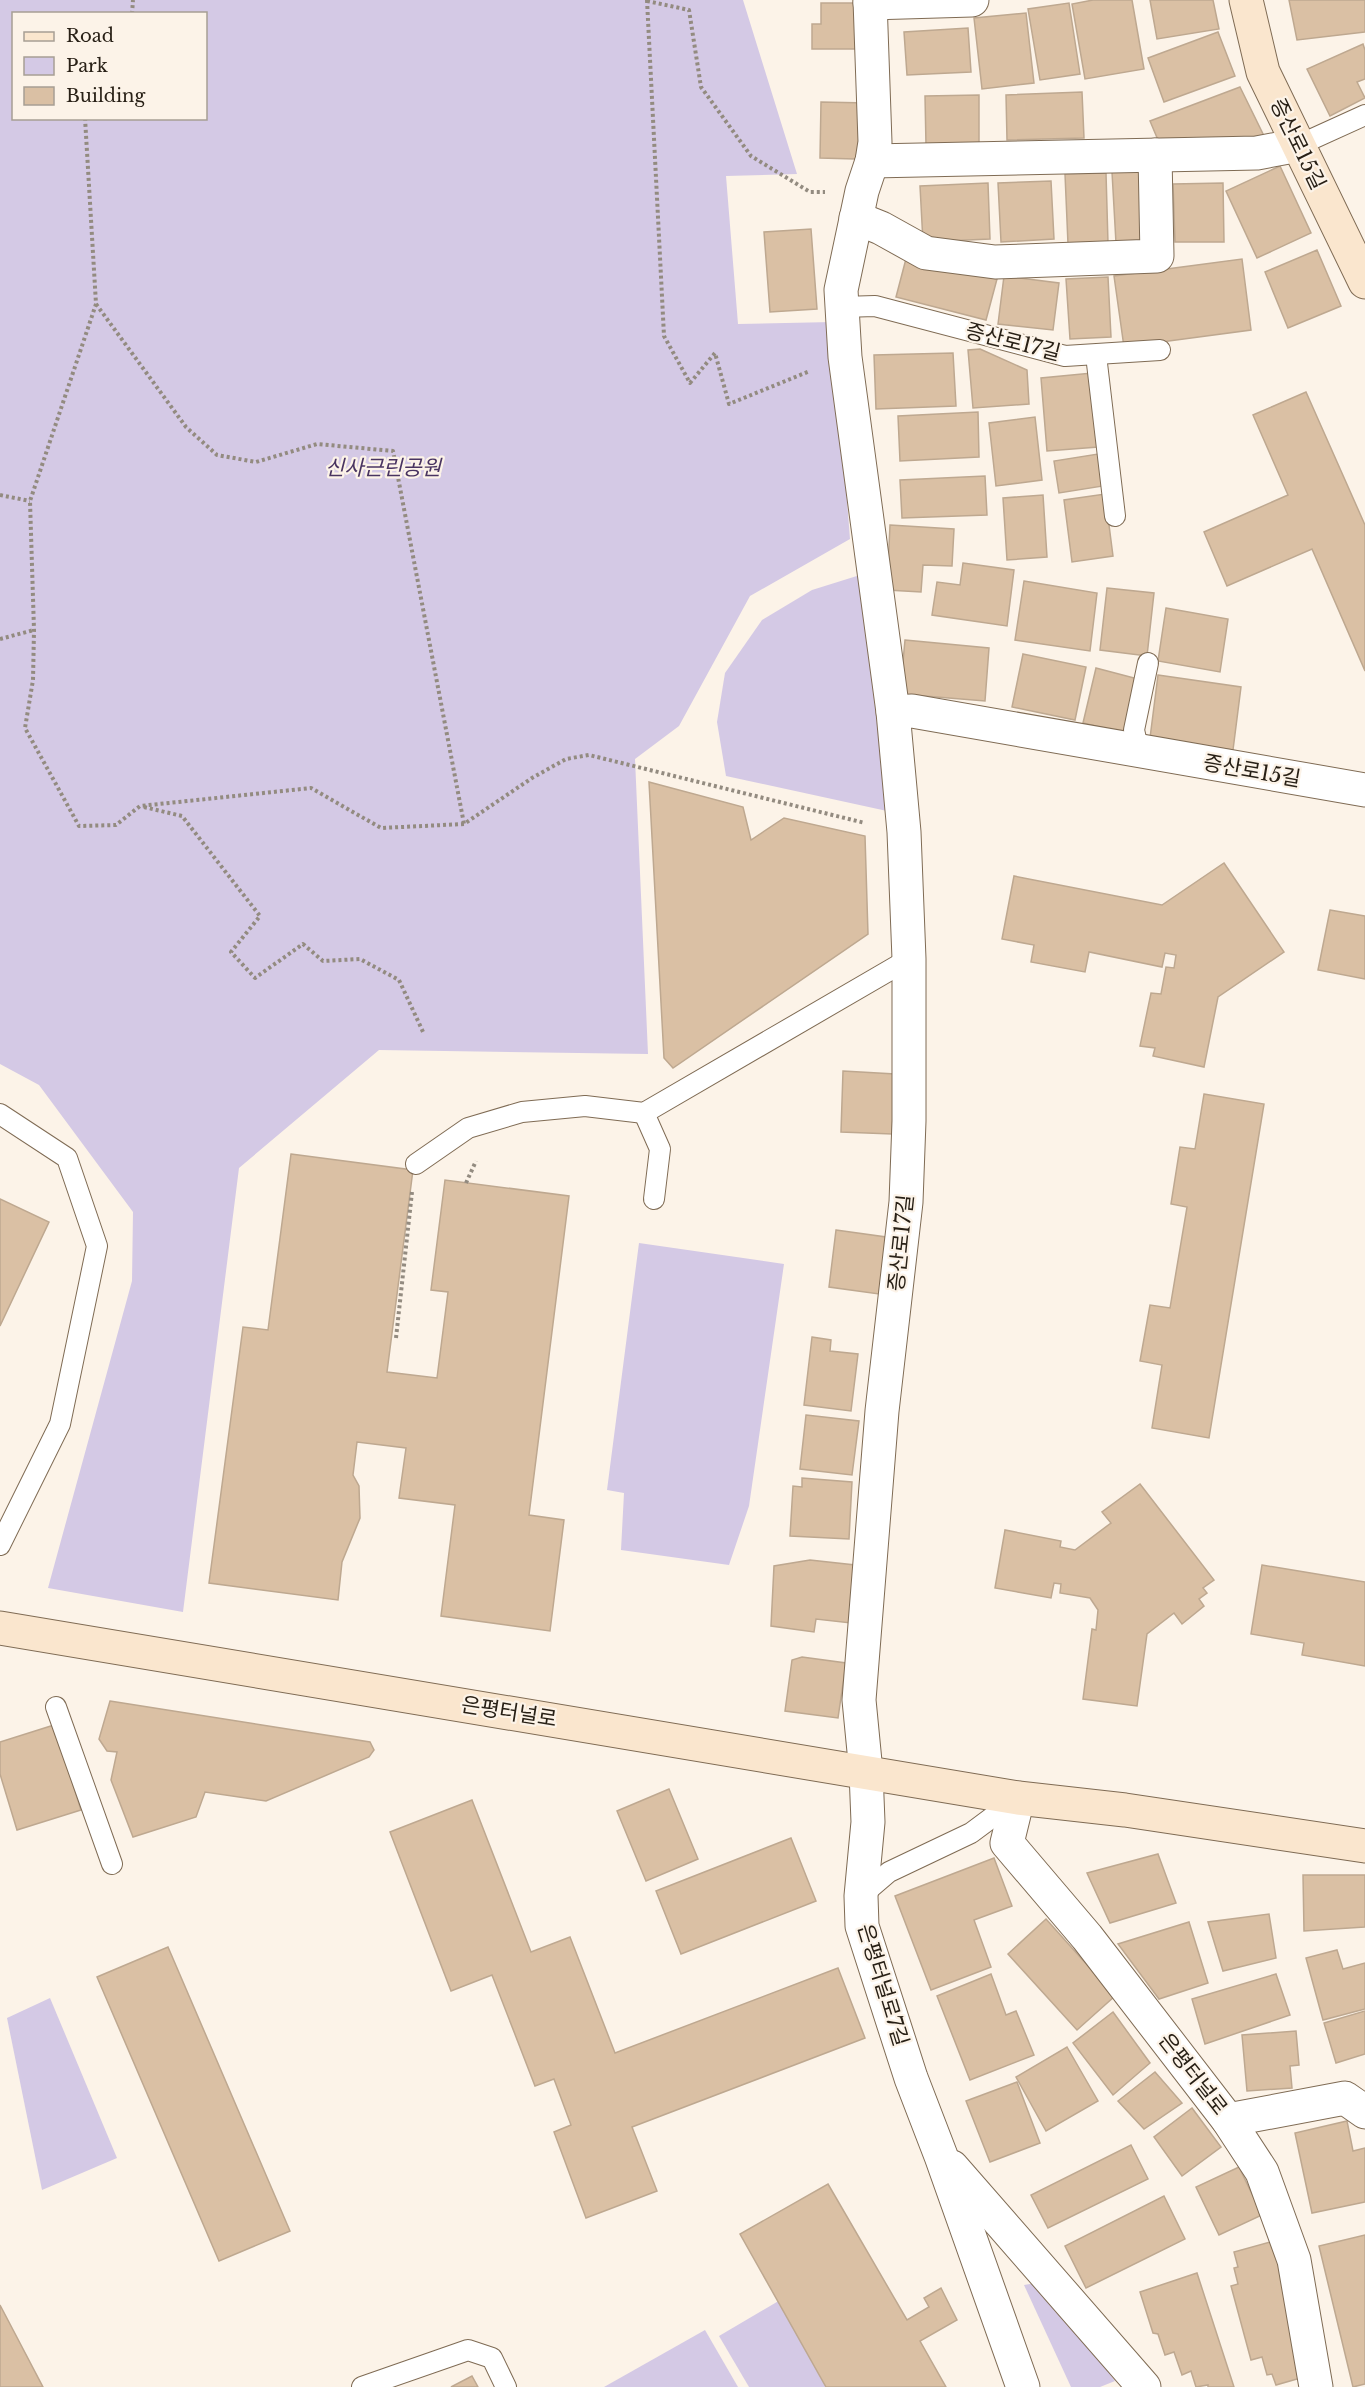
<svg xmlns="http://www.w3.org/2000/svg" width="1365" height="2387" font-family="'Libre Baskerville','Noto Sans KR',serif">
	<style>
		.green { fill: #d4c9e5; fill-rule: evenodd }
		.building { fill: #dac0a4; stroke: #bea890; stroke-width: 1.5 }
		.lines { fill: none; stroke-linecap: round; stroke-linejoin: round }
		.service-casing { stroke: #7f6b54; stroke-width: 22 }
		.minor-casing { stroke: #7f6b54; stroke-width: 35 }
		.secondary-casing { stroke: #7f6b54; stroke-width: 35 }
		.path { stroke: #938b80; stroke-width: 4; stroke-dasharray: 3 3; stroke-linecap: butt }
		.service { stroke: #fff; stroke-width: 20 }
		.minor { stroke: #fff; stroke-width: 33 }
		.secondary { stroke: #fae6ce; stroke-width: 33 }
		.labels { text-anchor: middle; stroke-width: 4.5; stroke-linejoin: round; paint-order: stroke }
		.street-label { font-size: 21px; fill: #282016; stroke: #fcf3e8 }
		.park-label { font-size: 21px; font-style: italic; fill: #493461; stroke: #fcf3e8 }
	</style>
	<rect width="100%" height="100%" fill="#fcf3e8"/>
	<g class="green">
		<path d="M0,0H743L797,174L726,176L738,324L833,322L850,539L750,596L679,726L635,759L648,1054L379,1050L239,1168L183,1612L48,1588L132,1281L133,1212L39,1085L0,1064ZM14,14H206V118H14Z"/>
		<path d="M860,575L887,811L726,776L717,722L725,673L762,620L812,590Z"/>
		<path d="M639,1243L784,1264L749,1506L729,1565L621,1550L624,1493L607,1490Z"/>
		<path d="M50,1998L117,2158L42,2190L7,2018Z"/>
		<path d="M843,2263L836,2387H749L719,2336Z"/>
		<path d="M1042,2282L1115,2381L1100,2387H1071L1024,2285Z"/>
		<path d="M705,2330L738,2387H604Z"/>
	</g>
	<g class="building">
		<path d="M1093,0H1132L1144,69L1085,79L1072,4Z"/>
		<path d="M1150,0H1213L1219,29L1157,39Z"/>
		<path d="M1289,0H1365V32L1297,40Z"/>
		<path d="M821,3H862V49H812V24H821Z"/>
		<path d="M1069,3L1080,74L1040,80L1028,9Z"/>
		<path d="M1026,13L1034,83L982,89L974,18Z"/>
		<path d="M968,28L971,72L907,75L904,32Z"/>
		<path d="M1218,32L1235,76L1164,102L1148,58Z"/>
		<path d="M1363,44L1365,50V79L1357,82L1365,98L1330,116L1307,69Z"/>
		<path d="M1240,87L1266,140H1158L1150,121Z"/>
		<path d="M1082,92L1084,138L1007,140L1006,95Z"/>
		<path d="M979,95V145H926L925,96Z"/>
		<path d="M821,102L867,103L866,152L855,159L820,158Z"/>
		<path d="M1280,166L1311,233L1257,258L1226,191Z"/>
		<path d="M1146,171L1150,241L1116,243L1112,172Z"/>
		<path d="M1106,173L1108,243L1068,244L1065,174Z"/>
		<path d="M1051,181L1054,239L1001,242L998,183Z"/>
		<path d="M988,183L990,239L923,242L920,186Z"/>
		<path d="M1223,183L1224,242H1175L1173,184Z"/>
		<path d="M811,229L817,309L770,312L764,232Z"/>
		<path d="M1317,250L1341,306L1288,328L1265,272Z"/>
		<path d="M907,255L997,279L986,320L896,297Z"/>
		<path d="M1242,259L1251,330L1124,347L1114,276Z"/>
		<path d="M1004,276L1059,283L1053,330L998,324Z"/>
		<path d="M1108,277L1111,337L1070,339L1066,279Z"/>
		<path d="M980,349L1027,370L1029,404L973,408L968,350Z"/>
		<path d="M953,353L956,406L876,409L874,355Z"/>
		<path d="M1092,373L1098,447L1047,451L1041,378Z"/>
		<path d="M1306,392L1365,525V671L1312,549L1227,586L1204,532L1288,495L1253,415Z"/>
		<path d="M978,412L979,457L900,461L898,416Z"/>
		<path d="M1035,417L1042,480L996,486L989,423Z"/>
		<path d="M1098,454L1103,486L1059,493L1054,461Z"/>
		<path d="M985,476L987,515L902,518L900,480Z"/>
		<path d="M1105,494L1113,556L1072,562L1064,500Z"/>
		<path d="M1043,495L1047,557L1007,560L1003,498Z"/>
		<path d="M890,525L954,529L952,566L923,565L921,592L887,590Z"/>
		<path d="M963,563L1014,570L1007,626L932,615L937,582L960,585Z"/>
		<path d="M1024,581L1097,593L1090,651L1015,640Z"/>
		<path d="M1107,588L1154,593L1147,656L1100,650Z"/>
		<path d="M1166,608L1228,619L1220,672L1158,661Z"/>
		<path d="M905,640L989,648L985,701L900,694Z"/>
		<path d="M1023,654L1086,667L1075,720L1012,707Z"/>
		<path d="M1096,668L1138,679L1125,733L1083,723Z"/>
		<path d="M1158,675L1241,687L1233,750L1150,738Z"/>
		<path d="M649,782L743,807L751,840L784,818L865,836L868,934L673,1068L664,1058Z"/>
		<path d="M1224,863L1284,952L1218,997L1204,1067L1153,1056L1155,1048L1140,1046L1151,993L1161,994L1166,967L1174,968L1176,955L1165,953L1162,967L1089,952L1085,972L1031,962L1034,945L1002,939L1014,876L1162,905Z"/>
		<path d="M1330,910L1365,916V979L1318,970Z"/>
		<path d="M843,1071L895,1074L892,1134L841,1132Z"/>
		<path d="M1204,1094L1264,1104L1209,1438L1152,1428L1162,1365L1140,1361L1150,1305L1170,1308L1187,1207L1171,1204L1180,1147L1195,1149Z"/>
		<path d="M291,1154L413,1170L387,1372L437,1378L448,1292L431,1290L445,1180L569,1196L529,1515L564,1520L550,1631L441,1616L455,1505L399,1498L406,1448L357,1442L353,1475L359,1486L360,1518L342,1562L338,1600L209,1583L243,1327L268,1330Z"/>
		<path d="M0,1199L49,1222L0,1326Z"/>
		<path d="M836,1230L886,1237L879,1294L829,1287Z"/>
		<path d="M812,1337L831,1340L830,1351L858,1354L851,1411L804,1405Z"/>
		<path d="M806,1415L859,1421L852,1475L800,1469Z"/>
		<path d="M802,1478L852,1482L849,1539L790,1536L793,1486L802,1487Z"/>
		<path d="M1140,1484L1214,1580L1203,1588L1207,1593L1199,1599L1204,1606L1182,1624L1174,1613L1147,1634L1137,1706L1083,1699L1092,1629L1096,1630L1098,1610L1090,1598L1060,1593L1061,1584L1054,1583L1051,1598L995,1588L1005,1530L1061,1541L1060,1547L1075,1550L1111,1523L1102,1512Z"/>
		<path d="M810,1560L855,1565L851,1623L816,1619L814,1632L771,1626L774,1566Z"/>
		<path d="M1262,1565L1365,1582V1666L1302,1655L1304,1643L1251,1634Z"/>
		<path d="M802,1657L846,1663L838,1718L785,1711L792,1660Z"/>
		<path d="M110,1701L370,1742L374,1750L369,1757L266,1801L205,1792L196,1817L133,1837L111,1780L117,1752L107,1751L99,1739Z"/>
		<path d="M54,1725L81,1810L17,1830L0,1774V1742Z"/>
		<path d="M669,1789L698,1859L646,1881L617,1811Z"/>
		<path d="M472,1800L531,1952L570,1937L615,2053L838,1968L865,2038L632,2127L657,2191L586,2218L554,2132L571,2125L554,2079L535,2086L492,1975L451,1991L390,1832Z"/>
		<path d="M791,1838L816,1901L681,1954L656,1891Z"/>
		<path d="M1158,1854L1176,1903L1110,1923L1087,1873Z"/>
		<path d="M994,1858L1012,1906L974,1920L991,1967L931,1990L895,1896Z"/>
		<path d="M1303,1875H1365V1927L1304,1931Z"/>
		<path d="M1269,1914L1276,1958L1223,1971L1208,1922Z"/>
		<path d="M1046,1919L1115,1996L1077,2030L1008,1954Z"/>
		<path d="M1189,1922L1208,1983L1159,1999L1118,1944Z"/>
		<path d="M168,1947L290,2231L219,2261L97,1977Z"/>
		<path d="M1337,1950L1343,1969L1365,1963V2009L1323,2020L1306,1958Z"/>
		<path d="M991,1974L1006,2015L1016,2011L1034,2055L970,2080L937,1996Z"/>
		<path d="M1276,1974L1290,2015L1205,2044L1192,1999Z"/>
		<path d="M1365,2011V2054L1336,2063L1324,2023Z"/>
		<path d="M1113,2012L1150,2063L1113,2095L1073,2043Z"/>
		<path d="M1296,2031L1299,2065L1290,2066L1292,2088L1247,2091L1242,2035Z"/>
		<path d="M1067,2047L1098,2101L1046,2131L1016,2077Z"/>
		<path d="M1155,2072L1182,2103L1144,2129L1118,2101Z"/>
		<path d="M1017,2082L1040,2143L990,2162L966,2101Z"/>
		<path d="M1192,2108L1221,2147L1182,2176L1154,2137Z"/>
		<path d="M1347,2121L1353,2151L1365,2148V2202L1312,2213L1295,2133Z"/>
		<path d="M1131,2145L1148,2179L1048,2228L1031,2195Z"/>
		<path d="M1239,2167L1262,2215L1219,2235L1196,2187Z"/>
		<path d="M828,2184L907,2320L929,2307L924,2298L941,2288L957,2320L920,2341L946,2387H826L740,2234Z"/>
		<path d="M1164,2196L1185,2239L1086,2288L1065,2246Z"/>
		<path d="M1365,2235V2384L1353,2387L1319,2246Z"/>
		<path d="M1274,2241L1311,2375L1276,2385L1272,2374L1267,2375L1262,2357L1251,2360L1231,2286L1238,2284L1234,2268L1238,2267L1234,2252Z"/>
		<path d="M1197,2273L1234,2387H1208V2385L1196,2387L1191,2371L1182,2375L1174,2352L1165,2355L1158,2334L1153,2333L1140,2292Z"/>
		<path d="M0,2305L43,2387H0Z"/>
		<path d="M472,2376L478,2387H451Z"/>
	</g>
	<g class="lines">
		<defs>
			<g id="service">
				<path d="M1299,145L1365,115"/>
				<path d="M842,307L875,306L1065,356L1160,350"/>
				<path d="M1096,355L1115,516"/>
				<path d="M1139,752L1134,730L1148,663"/>
				<path d="M644,1113L660,1149L654,1199"/>
				<path d="M0,1114L67,1158L97,1246L60,1424L0,1545"/>
				<path d="M416,1164L468,1128L522,1112L585,1106L644,1113L909,959"/>
				<path d="M56,1707L112,1864"/>
				<path d="M861,1896L889,1872L971,1833L1018,1798"/>
				<path d="M362,2387L468,2350L492,2358L506,2387"/>
			</g>
			<g id="minor">
				<path d="M870,0L875,142L872,161L862,191L841,290L845,357L893,712L904,832L909,959V1121L906,1202L882,1411L859,1700L866,1772L868,1822L861,1896L862,1926L911,2078L941,2156L1023,2387"/>
				<path d="M870,3L972,0"/>
				<path d="M872,161L1257,153L1299,145"/>
				<path d="M856,218L881,228L926,253L995,262L1157,256L1155,155"/>
				<path d="M893,712L912,711L1365,790"/>
				<path d="M1018,1798L1007,1843L1087,1937L1228,2120L1262,2172L1294,2260L1316,2387"/>
				<path d="M1228,2120L1345,2098L1365,2112"/>
				<path d="M952,2167L1144,2387"/>
			</g>
			<g id="secondary">
				<path d="M1246,0L1263,72L1365,282"/>
				<path d="M0,1628L1018,1798L1125,1810L1365,1846"/>
			</g>
		</defs>
		<use href="#service" class="service-casing"/>
		<use href="#minor" class="minor-casing"/>
		<use href="#secondary" class="secondary-casing"/>
		<g class="path">
			<path d="M647,0L664,336L690,383L715,353L729,404L810,371"/>
			<path d="M647,1L689,10L701,87L751,156L810,192H825"/>
			<path d="M132,14L133,0"/>
			<path d="M85,118L96,304L30,501L34,630L33,680L25,728L79,826L116,825L140,806L311,788L381,828L464,824L532,778L566,759L589,755L865,823"/>
			<path d="M96,304L186,427L217,455L256,462L317,444L393,451L464,824"/>
			<path d="M0,495L30,501"/>
			<path d="M0,639L34,630"/>
			<path d="M144,807L182,816L260,916L231,952L255,978L303,944L323,961L360,959L399,980L424,1034"/>
			<path d="M466,1183L476,1161"/>
			<path d="M396,1338L412,1192"/>
		</g>
		<use href="#service" class="service"/>
		<use href="#minor" class="minor"/>
		<use href="#secondary" class="secondary"/>
	</g>
	<g class="labels">
		<g class="street-label">
			<text transform="translate(1298 144) rotate(64)" y="7">증산로15길</text>
			<text transform="translate(1013 342) rotate(14)" y="7">증산로17길</text>
			<text transform="translate(1252 771) rotate(10)" y="7">증산로15길</text>
			<text transform="translate(901 1243) rotate(-84)" y="7">증산로17길</text>
			<text transform="translate(509 1712) rotate(9)" y="7">은평터널로</text>
			<text transform="translate(883 1985) rotate(73)" y="7">은평터널로7길</text>
			<text transform="translate(1193 2074) rotate(52)" y="7">은평터널로</text>
		</g>
		<g class="park-label">
			<text x="383" y="475">신사근린공원</text>
		</g>
	</g>
	<rect x="12" y="12" width="195" height="108" fill="#fcf3e8" stroke="#a79f94" stroke-width="1.5"/>
	<rect x="24" y="32" width="30" height="9" fill="#fae6ce" stroke="#a79f94" stroke-width="1.5"/>
	<text x="66" y="42" font-size="18" fill="#282016">Road</text>
	<rect x="24" y="57" width="30" height="18" fill="#d4c9e5" stroke="#a79f94" stroke-width="1.5"/>
	<text x="66" y="72" font-size="18" fill="#282016">Park</text>
	<rect x="24" y="87" width="30" height="18" fill="#dac0a4" stroke="#a79f94" stroke-width="1.5"/>
	<text x="66" y="102" font-size="18" fill="#282016">Building</text>
</svg>
